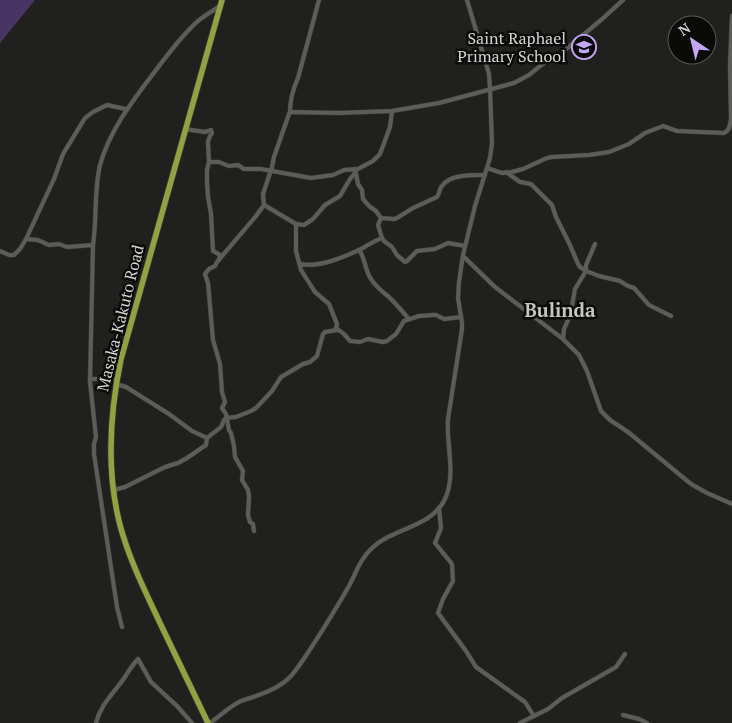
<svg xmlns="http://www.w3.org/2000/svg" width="732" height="723" font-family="'PT Serif',serif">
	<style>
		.green { fill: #483563 }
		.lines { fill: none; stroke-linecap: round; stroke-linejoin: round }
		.minor-casing { stroke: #3a3b39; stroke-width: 5 }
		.highway-casing { stroke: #3a3b39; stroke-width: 7 }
		.minor { stroke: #5c5d59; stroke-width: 4 }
		.highway { stroke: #8fa340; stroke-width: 5.5 }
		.labels { text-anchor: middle; stroke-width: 5; stroke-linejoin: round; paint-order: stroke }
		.poi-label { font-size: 16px; fill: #d4d5d3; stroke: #0a0a09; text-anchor: end }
		.street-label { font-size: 16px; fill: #d4d5d3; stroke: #0a0a09 }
		.quarter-label { font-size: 19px; font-weight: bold; fill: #c4c5c1; stroke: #0a0a09 }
	</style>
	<rect width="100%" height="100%" fill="#20211e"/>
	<path class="green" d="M0,0H35L0,43Z"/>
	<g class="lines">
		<defs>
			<g id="minor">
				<path d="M290,112C290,100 293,89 298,78L319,0"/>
				<path d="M185,129L205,132L211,130L212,133L210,136L208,142L209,162L207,170V182L208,197L211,214L213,251L220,255L219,260"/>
				<path d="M209,162H219L229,166L238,165L244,169H261L311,178L333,175L344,170L358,169L373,161L380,154L390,127L392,111"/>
				<path d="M487,168L502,173L512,172L523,169L547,158L552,157L589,155L609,152L629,144L645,133L663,126L677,131L724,133L727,131L729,128L731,120L730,65L732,16"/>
				<path d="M355,169L358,184L362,190L363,199L369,206L376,211L381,218L394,219L397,218L413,208L437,197C440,193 439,189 442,186C450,174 473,175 485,175"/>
				<path d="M506,172L520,182L531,184L552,205L556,217L570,245L578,264L580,267L586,271L599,276L620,281L628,286L634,288L649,305L671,316"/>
				<path d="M264,205L296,224L304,225L313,219L325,205L340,196L350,179L355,173"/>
				<path d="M381,218L378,225L382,238L384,241L392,247L397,255L405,262L407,261L417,251L435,249L448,243L465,246"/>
				<path d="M296,224V251L301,270L315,292L329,304L337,324L336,328L344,334L350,341L360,342L368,339L383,342L387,341L396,334L404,321L419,316L433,315H436L444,319L461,317"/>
				<path d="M26,239L38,240L49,245L59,244L67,247L93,245"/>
				<path d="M359,250C366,259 364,269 371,279C376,287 383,292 390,298C397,305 403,312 409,319"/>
				<path d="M0,251L9,255H14L20,249L26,239L54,179L63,154L85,118L93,112L107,105L126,109"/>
				<path d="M463,256L495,287L563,339L579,355L587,371L601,411L610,420L628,432L691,484L707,493L732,504"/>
				<path d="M300,264C319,268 344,257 361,249C368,245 374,241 382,238"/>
				<path d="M563,339L564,329L569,318L572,306L575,289L586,271V265L595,244"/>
				<path d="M90,379H117"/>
				<path d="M116,384L126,387L169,414L192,431L207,438"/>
				<path d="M114,490L125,487L165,467L178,463L187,458L206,445L207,438L221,427L224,420L226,418L236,417L251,411L256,408L272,391L281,377L303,364L310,362L317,356L323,334L325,332L337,330"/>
				<path d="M439,508L441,528L435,543L452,564L453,581L443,599L438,613L466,651L476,667L525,702L534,716"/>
				<path d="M254,531L253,524L250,522L248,515L249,496L248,490L242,480L243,471L235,457L234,446L231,433L229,430L226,414L222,408L225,402L222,392L220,364L213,340L208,283L205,274L209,269L215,266L217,262L256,216L264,205L263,194L272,167L274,157L289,114L291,112L338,113L392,111L439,103L514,83L529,75L545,62L558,56L601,20L623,0"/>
				<path d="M122,627L117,607L94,454V444L96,437L90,382L93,245C97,219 94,189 100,165C110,129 134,99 156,70C169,53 182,35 198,21C205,15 213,11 220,6"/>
				<path d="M623,715L639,719L647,723"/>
				<path d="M96,723C100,707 109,698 119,685C126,677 130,667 138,659L151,682L177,706L192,723"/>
				<path d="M210,723C220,716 230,706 241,701C246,699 251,698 256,696C268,692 282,686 291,676C299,667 305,657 311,648C324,628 337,607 349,586C356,573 360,559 372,548C393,528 429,528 444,501C457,476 446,446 448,419L462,329V323L458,298L459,282L463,255L475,206L490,158L492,143L490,88L489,74L467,0"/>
				<path d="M520,723L548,709L562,698L616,667L625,654"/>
			</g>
			<path id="highway" d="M208,723C192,690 176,656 160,623C145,591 129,559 120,525C106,471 110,412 121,359L222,0"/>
		</defs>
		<use href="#minor" class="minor-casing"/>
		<use href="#highway" class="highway-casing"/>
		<use href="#minor" class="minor"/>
		<use href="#highway" class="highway"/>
	</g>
	<defs>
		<symbol id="school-ring" viewBox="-11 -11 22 22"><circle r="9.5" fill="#0a0a09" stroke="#c3a7f2" stroke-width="1.5"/><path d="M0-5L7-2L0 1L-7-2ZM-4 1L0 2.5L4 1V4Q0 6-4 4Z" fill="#c3a7f2"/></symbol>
	</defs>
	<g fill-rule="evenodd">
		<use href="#school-ring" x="570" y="33" width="28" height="28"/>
	</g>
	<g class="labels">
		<g class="poi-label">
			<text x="566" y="44">Saint Raphael<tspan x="566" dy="18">Primary School</tspan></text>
		</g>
		<g class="street-label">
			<text transform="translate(120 318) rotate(-76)" y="6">Masaka-Kakuto Road</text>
		</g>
		<g class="quarter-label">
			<text x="560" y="317">Bulinda</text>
		</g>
	</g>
	<g transform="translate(692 40) rotate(325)"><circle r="24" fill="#0a0a09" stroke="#5b5b5a"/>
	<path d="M0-4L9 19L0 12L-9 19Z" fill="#c3a7f2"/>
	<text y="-8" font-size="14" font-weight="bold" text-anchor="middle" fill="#d4d5d3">N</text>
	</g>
</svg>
